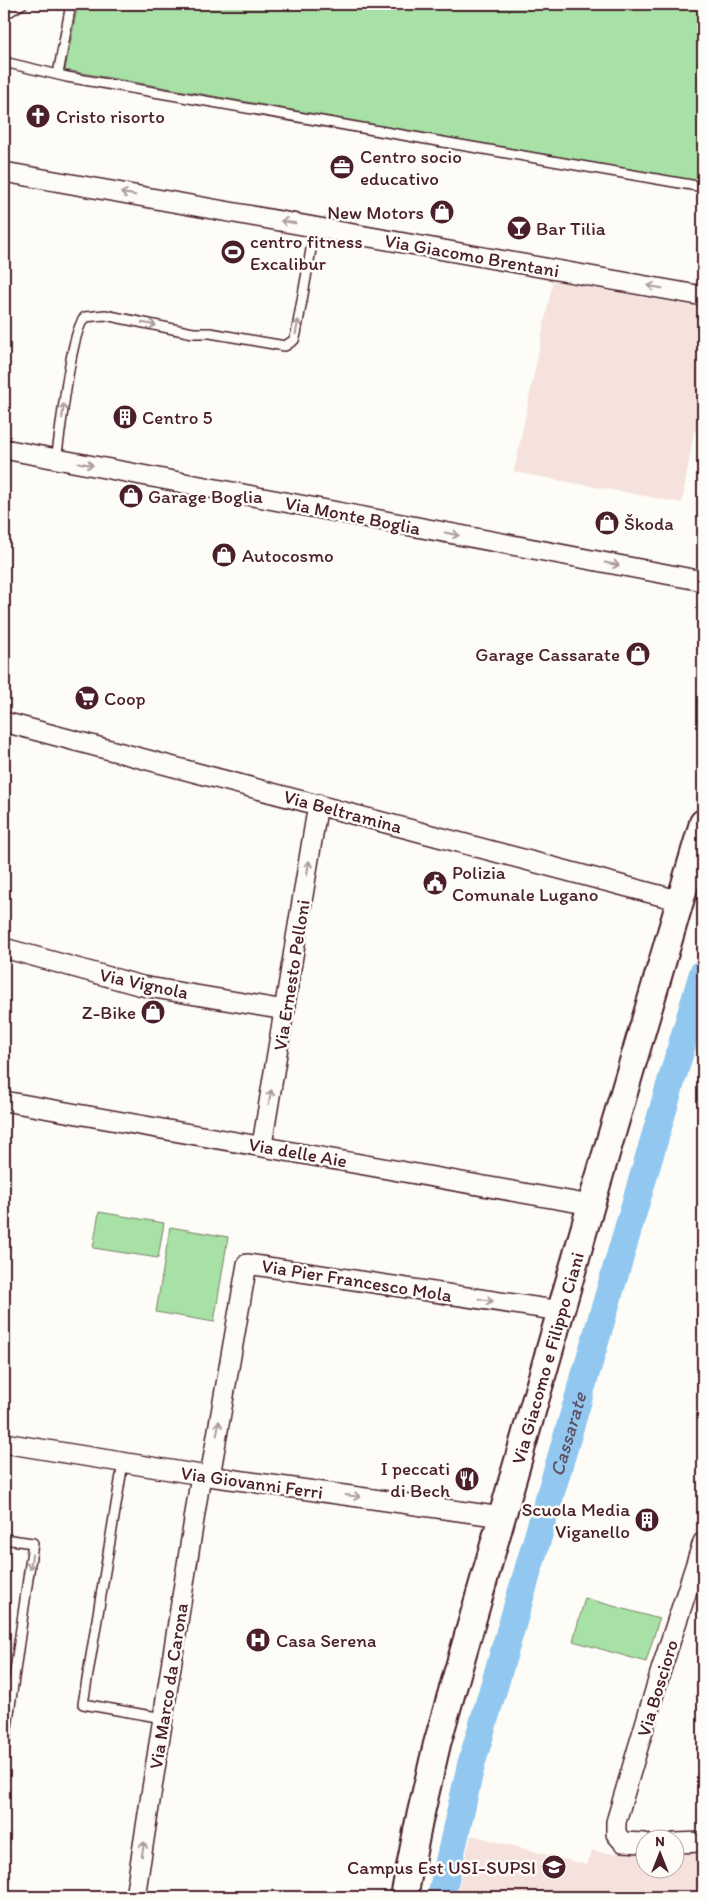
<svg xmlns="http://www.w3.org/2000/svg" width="707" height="1901" font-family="Itim,sans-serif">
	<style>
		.built { fill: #f5e2dc }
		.green { fill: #a8e1a6; stroke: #798068 }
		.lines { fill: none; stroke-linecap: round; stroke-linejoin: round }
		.river { stroke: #92c8f0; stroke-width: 28 }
		.lane-casing { stroke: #4a1f2b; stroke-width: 12 }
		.street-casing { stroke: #4a1f2b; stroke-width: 22 }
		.secondary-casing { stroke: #4a1f2b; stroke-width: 30 }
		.lane { stroke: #fdfcf7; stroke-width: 9 }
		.street { stroke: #fdfcf7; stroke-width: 19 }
		.secondary { stroke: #fdfcf7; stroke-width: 26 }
		.oneway { stroke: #ac999b }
		.labels { text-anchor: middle; stroke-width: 5; stroke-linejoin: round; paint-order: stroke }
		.poi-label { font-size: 19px; fill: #4a1f2b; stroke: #fdfcf7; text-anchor: start }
		.street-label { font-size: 19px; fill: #4a1f2b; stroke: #fdfcf7 }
		.water-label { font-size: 20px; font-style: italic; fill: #605266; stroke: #fdfcf7 }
	</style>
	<rect width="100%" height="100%" fill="#fdfcf7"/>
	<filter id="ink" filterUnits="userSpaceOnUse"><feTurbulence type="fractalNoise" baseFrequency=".02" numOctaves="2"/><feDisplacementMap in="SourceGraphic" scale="10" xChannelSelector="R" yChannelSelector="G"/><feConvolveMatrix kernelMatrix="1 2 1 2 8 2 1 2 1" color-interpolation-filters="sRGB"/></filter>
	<g filter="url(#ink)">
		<g class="built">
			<path d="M553,281L703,308V428L694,431L682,503L514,472Z"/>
			<path d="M471,1835L587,1865L592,1850L604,1853H644V1868H674L675,1853H703V1897H456Z"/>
		</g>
		<g class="green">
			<path d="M78,4H703V182L65,70Z"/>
			<path d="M99,1212L164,1223L158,1258L93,1248Z"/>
			<path d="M170,1227L228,1237L214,1322L156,1312Z"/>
			<path d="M585,1598L659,1619L646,1662L573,1641Z"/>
		</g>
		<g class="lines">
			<path class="river" id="s1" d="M441,1897L471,1765L703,973"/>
			<defs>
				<g id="lane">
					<path d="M4,15L22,4"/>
					<path d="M4,62L67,77L703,187"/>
					<path d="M58,74L71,4"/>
					<path d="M56,459C61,432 70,332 85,317L105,315L193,333H210L285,346L294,340L296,334L315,227"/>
					<path d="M123,1463L83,1704L163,1718"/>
					<path d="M4,1539L33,1543L4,1749"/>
				</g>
				<g id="street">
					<path d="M4,172L703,296"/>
					<path d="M4,449L703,581"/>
					<path d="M4,722L681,901"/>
					<path d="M4,948L142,986L285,1010"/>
					<path d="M4,1101L591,1205"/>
					<path d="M262,1145L318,804"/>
					<path d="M4,1443L201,1475L502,1517"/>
					<path d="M210,1476L247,1264L561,1311"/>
					<path d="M644,1843L623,1842L616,1834V1822L661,1670L703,1542"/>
					<path d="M674,1843L703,1842"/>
					<path d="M135,1897L201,1475"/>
				</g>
				<g id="secondary">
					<path id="s2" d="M404,1897L419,1821L437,1744L591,1205L703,823"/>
				</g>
			</defs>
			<use href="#lane" class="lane-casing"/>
			<use href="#street" class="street-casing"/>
			<use href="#secondary" class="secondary-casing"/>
			<use href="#lane" class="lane"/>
			<use href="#street" class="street"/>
			<use href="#secondary" class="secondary"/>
		</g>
		<defs><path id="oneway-shaft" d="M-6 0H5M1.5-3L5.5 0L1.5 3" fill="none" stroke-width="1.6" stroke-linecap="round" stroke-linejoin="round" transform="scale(1.25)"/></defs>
		<g class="oneway">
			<use href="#oneway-shaft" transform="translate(128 194) rotate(-170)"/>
			<use href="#oneway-shaft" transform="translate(288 222) rotate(-170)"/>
			<use href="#oneway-shaft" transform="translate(655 287) rotate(-170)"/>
			<use href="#oneway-shaft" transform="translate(149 324) rotate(11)"/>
			<use href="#oneway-shaft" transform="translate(297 327) rotate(-79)"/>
			<use href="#oneway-shaft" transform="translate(63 411) rotate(-84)"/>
			<use href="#oneway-shaft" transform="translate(86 464) rotate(11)"/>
			<use href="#oneway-shaft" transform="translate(452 534) rotate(11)"/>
			<use href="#oneway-shaft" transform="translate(612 564) rotate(11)"/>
			<use href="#oneway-shaft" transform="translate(308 868) rotate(-81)"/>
			<use href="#oneway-shaft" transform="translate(270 1097) rotate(-80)"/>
			<use href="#oneway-shaft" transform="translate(486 1300) rotate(9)"/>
			<use href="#oneway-shaft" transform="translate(218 1428) rotate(-80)"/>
			<use href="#oneway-shaft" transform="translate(353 1496) rotate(8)"/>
			<use href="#oneway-shaft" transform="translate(31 1562) rotate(98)"/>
			<use href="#oneway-shaft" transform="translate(143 1849) rotate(-81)"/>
		</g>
	</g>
	<defs>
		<symbol id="church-disc" viewBox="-11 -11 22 22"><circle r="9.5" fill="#4a1f2b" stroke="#fdfcf7"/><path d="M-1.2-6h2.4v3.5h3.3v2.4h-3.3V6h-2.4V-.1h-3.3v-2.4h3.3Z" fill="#fff"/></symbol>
		<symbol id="office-disc" viewBox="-11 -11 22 22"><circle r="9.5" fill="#4a1f2b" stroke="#fdfcf7"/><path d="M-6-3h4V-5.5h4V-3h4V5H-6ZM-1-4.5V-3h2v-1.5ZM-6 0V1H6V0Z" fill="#fff"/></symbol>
		<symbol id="shop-disc" viewBox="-11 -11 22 22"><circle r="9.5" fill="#4a1f2b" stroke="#fdfcf7"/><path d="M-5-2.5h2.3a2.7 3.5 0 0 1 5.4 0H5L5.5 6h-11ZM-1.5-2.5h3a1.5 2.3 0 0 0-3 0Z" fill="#fff"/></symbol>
		<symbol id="bar-disc" viewBox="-11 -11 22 22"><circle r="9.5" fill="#4a1f2b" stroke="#fdfcf7"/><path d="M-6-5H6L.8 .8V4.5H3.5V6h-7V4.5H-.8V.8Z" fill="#fff"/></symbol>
		<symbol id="stadium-disc" viewBox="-11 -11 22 22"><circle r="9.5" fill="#4a1f2b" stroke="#fdfcf7"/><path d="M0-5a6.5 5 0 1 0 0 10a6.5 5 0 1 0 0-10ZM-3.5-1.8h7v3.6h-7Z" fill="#fff"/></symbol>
		<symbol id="building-disc" viewBox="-11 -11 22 22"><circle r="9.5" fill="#4a1f2b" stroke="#fdfcf7"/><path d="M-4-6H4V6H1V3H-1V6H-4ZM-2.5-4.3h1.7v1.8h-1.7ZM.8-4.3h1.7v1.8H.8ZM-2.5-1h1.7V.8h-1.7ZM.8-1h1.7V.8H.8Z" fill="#fff"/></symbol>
		<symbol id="supermarket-disc" viewBox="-11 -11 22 22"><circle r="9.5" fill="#4a1f2b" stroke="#fdfcf7"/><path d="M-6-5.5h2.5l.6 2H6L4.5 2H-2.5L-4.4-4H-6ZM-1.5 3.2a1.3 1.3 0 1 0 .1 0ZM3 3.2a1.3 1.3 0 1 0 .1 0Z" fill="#fff"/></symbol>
		<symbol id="civic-disc" viewBox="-11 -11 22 22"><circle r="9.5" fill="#4a1f2b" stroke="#fdfcf7"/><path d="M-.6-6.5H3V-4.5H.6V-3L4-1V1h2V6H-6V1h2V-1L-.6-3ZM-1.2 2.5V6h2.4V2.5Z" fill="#fff"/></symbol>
		<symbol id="restaurant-disc" viewBox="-11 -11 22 22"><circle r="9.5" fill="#4a1f2b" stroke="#fdfcf7"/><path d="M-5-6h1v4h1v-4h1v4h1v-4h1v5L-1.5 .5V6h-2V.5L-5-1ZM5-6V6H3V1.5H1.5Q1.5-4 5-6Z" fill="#fff"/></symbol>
		<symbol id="hospital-disc" viewBox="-11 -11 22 22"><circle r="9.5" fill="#4a1f2b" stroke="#fdfcf7"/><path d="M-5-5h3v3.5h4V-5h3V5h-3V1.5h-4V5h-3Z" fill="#fff"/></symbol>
		<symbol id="university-disc" viewBox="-11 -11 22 22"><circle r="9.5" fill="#4a1f2b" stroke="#fdfcf7"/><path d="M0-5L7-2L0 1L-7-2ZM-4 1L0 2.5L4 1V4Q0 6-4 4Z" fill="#fff"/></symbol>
	</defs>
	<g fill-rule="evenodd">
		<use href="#church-disc" x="24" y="102" width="28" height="28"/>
		<use href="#office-disc" x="328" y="153" width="28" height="28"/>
		<use href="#shop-disc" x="428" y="198" width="28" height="28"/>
		<use href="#bar-disc" x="505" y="214" width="28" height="28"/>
		<use href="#stadium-disc" x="219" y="238" width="28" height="28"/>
		<use href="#building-disc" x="111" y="403" width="28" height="28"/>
		<use href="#shop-disc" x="117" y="482" width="28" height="28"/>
		<use href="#shop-disc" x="593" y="509" width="28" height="28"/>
		<use href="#shop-disc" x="210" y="541" width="28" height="28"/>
		<use href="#shop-disc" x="624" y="640" width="28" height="28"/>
		<use href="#supermarket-disc" x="73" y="684" width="28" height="28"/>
		<use href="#civic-disc" x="421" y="869" width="28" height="28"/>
		<use href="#shop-disc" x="139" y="998" width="28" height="28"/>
		<use href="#restaurant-disc" x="453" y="1465" width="28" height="28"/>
		<use href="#building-disc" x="633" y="1506" width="28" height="28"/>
		<use href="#hospital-disc" x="244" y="1626" width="28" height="28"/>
		<use href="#university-disc" x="540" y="1853" width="28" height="28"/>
	</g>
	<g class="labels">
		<g class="poi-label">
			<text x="56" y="123">Cristo risorto</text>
			<text x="360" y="163">Centro socio<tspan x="360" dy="22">educativo</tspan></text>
			<text x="424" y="219" text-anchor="end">New Motors</text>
			<text x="536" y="235">Bar Tilia</text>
			<text x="250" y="248">centro fitness<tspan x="250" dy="22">Excalibur</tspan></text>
			<text x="142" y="424">Centro 5</text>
			<text x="148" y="503">Garage Boglia</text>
			<text x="624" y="530">Škoda</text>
			<text x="242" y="562">Autocosmo</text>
			<text x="620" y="661" text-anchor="end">Garage Cassarate</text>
			<text x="104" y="705">Coop</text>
			<text x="452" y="879">Polizia<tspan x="452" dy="22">Comunale Lugano</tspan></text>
			<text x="136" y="1019" text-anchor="end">Z-Bike</text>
			<text x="450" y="1475" text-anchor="end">I peccati<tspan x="450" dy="22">di Bech</tspan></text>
			<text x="630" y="1516" text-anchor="end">Scuola Media<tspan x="630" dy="22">Viganello</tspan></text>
			<text x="276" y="1647">Casa Serena</text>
			<text x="536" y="1874" text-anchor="end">Campus Est USI-SUPSI</text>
		</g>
		<g class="street-label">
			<text transform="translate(472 255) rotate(10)" y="7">Via Giacomo Brentani</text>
			<text transform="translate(353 515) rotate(11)" y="7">Via Monte Boglia</text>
			<text transform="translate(343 811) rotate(15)" y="7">Via Beltramina</text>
			<text transform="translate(291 975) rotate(-81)" y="7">Via Ernesto Pelloni</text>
			<text transform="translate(144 983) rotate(12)" y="7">Via Vignola</text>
			<text transform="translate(298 1152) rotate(10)" y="7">Via delle Aie</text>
			<text transform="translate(357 1280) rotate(9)" y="7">Via Pier Francesco Mola</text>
			<text dy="7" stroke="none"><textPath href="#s2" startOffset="558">Via Giacomo e Filippo Ciani</textPath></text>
			<text transform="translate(252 1482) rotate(8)" y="7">Via Giovanni Ferri</text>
			<text transform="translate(168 1686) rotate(-81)" y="7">Via Marco da Carona</text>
			<text transform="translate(657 1688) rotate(-73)" y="7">Via Boscioro</text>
		</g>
		<g class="water-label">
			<text dy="7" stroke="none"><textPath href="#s1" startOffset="480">Cassarate</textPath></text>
		</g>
	</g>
	<rect width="707" height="1901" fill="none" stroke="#fdfcf7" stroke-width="20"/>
	<rect x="10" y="10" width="687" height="1881" fill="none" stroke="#4a1f2b" stroke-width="2" filter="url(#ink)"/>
	<g transform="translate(660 1854)"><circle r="24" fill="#fdfcf7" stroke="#b5a4a5"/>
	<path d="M0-4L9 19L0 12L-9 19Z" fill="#4a1f2b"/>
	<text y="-8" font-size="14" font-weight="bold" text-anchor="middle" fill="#4a1f2b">N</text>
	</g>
</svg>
